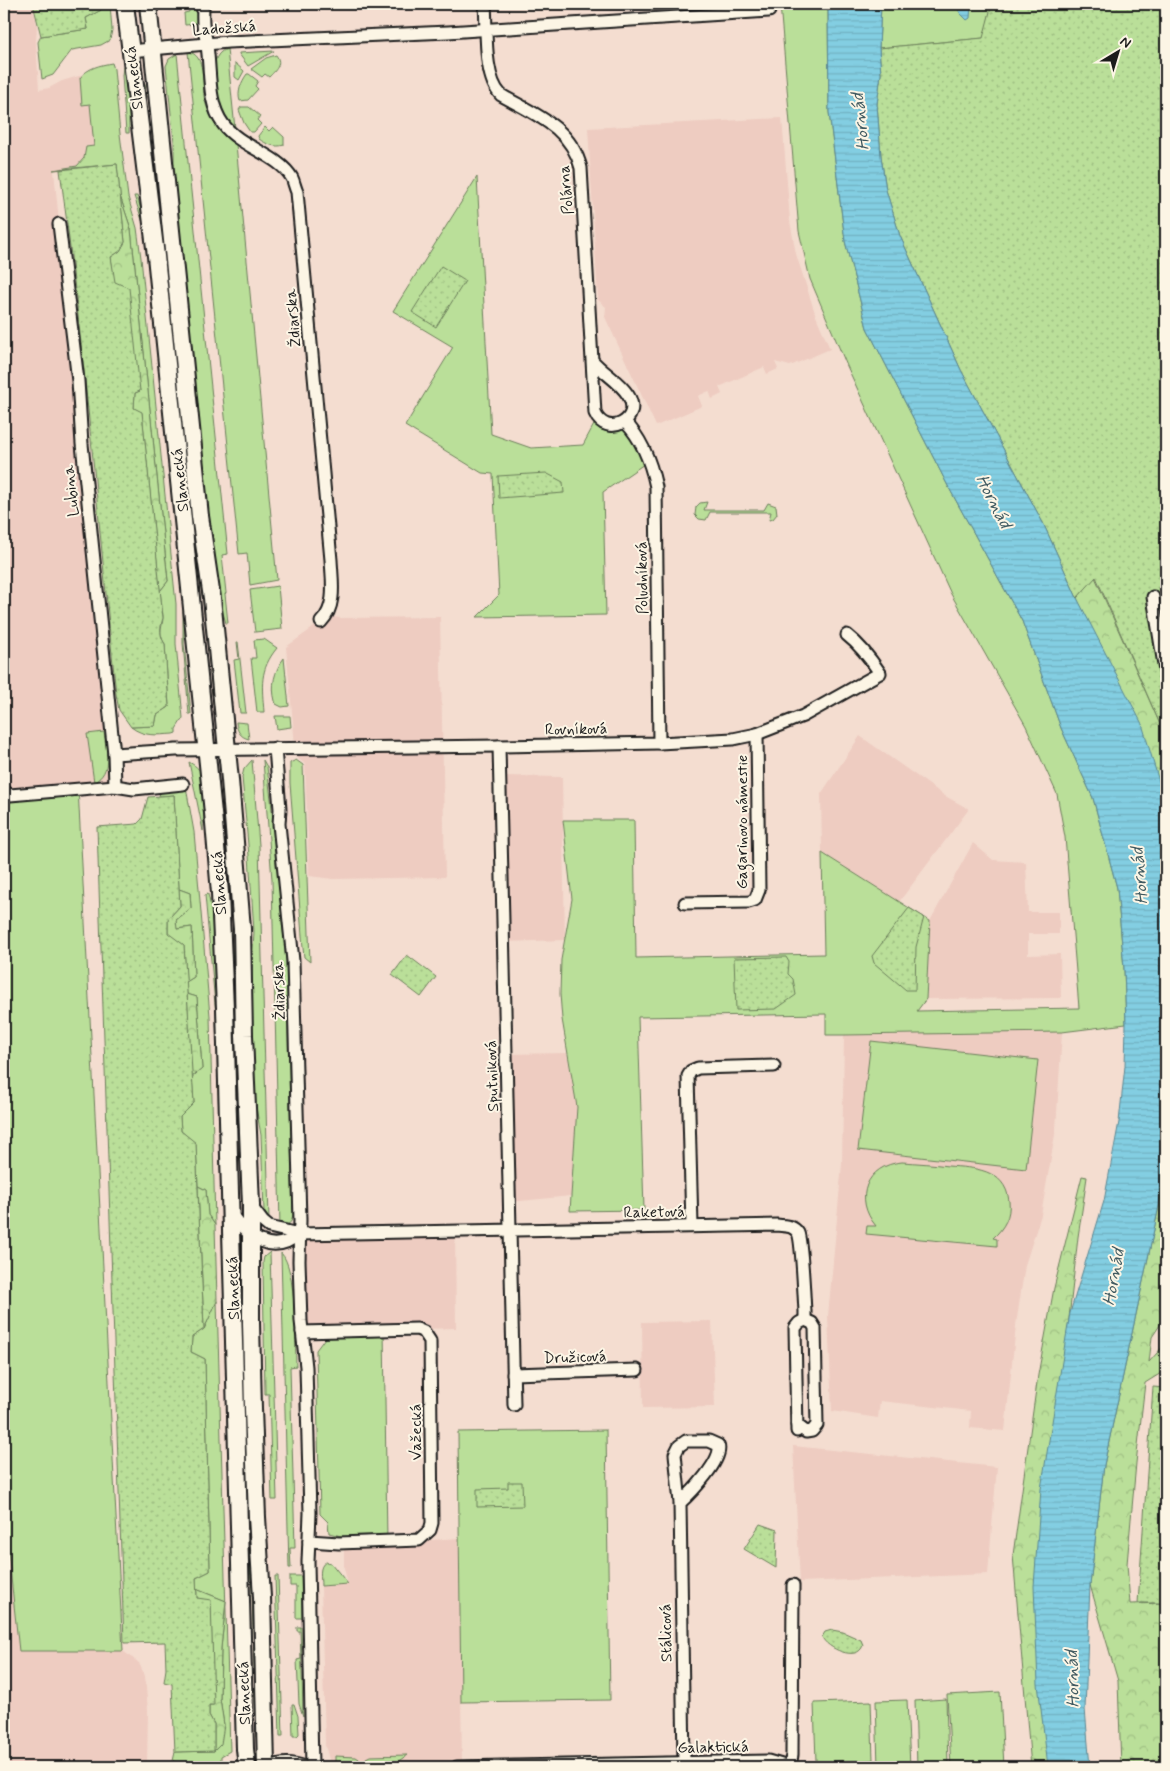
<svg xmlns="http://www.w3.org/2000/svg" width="1170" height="1771" font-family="Mynerve,sans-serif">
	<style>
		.built { fill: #eeccc1 }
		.grass { fill: #badf99; stroke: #6b7e5a }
		.forest { fill: url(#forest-crowns); stroke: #6b7e5a }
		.park { fill: url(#park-dots); stroke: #6b7e5a }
		.water { fill: url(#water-rules); stroke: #5a8793 }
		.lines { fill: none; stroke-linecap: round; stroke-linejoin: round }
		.minor-casing { stroke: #1c1c1c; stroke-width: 15 }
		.secondary-casing { stroke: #1c1c1c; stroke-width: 20 }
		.minor { stroke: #fcf5e5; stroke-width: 11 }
		.secondary { stroke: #fcf5e5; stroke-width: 16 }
		.labels { text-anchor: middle; stroke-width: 4; stroke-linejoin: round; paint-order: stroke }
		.street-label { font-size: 16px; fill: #1c1c1c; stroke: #fcf5e5 }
		.water-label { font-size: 18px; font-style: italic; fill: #405a61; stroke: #fcf5e5 }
	</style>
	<defs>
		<pattern id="forest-crowns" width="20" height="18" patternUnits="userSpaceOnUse" patternTransform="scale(1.25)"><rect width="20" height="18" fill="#badf99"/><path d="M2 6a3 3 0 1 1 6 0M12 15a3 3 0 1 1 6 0" fill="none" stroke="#9fbf83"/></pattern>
		<pattern id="park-dots" width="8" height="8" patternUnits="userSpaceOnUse" patternTransform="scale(1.25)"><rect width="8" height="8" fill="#badf99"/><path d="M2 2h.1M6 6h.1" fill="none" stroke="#9fbf83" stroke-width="1.8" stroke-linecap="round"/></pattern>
		<pattern id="water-rules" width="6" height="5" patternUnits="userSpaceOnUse" patternTransform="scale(1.25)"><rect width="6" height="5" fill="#83cee2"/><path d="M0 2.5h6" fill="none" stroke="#71b0c1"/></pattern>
	</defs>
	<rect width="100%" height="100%" fill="#f4ddd0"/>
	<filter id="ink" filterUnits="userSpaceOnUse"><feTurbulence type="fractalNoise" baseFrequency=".02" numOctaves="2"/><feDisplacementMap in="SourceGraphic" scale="10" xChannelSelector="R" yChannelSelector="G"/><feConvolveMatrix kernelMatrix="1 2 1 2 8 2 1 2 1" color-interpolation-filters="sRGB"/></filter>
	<g filter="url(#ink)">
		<g class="built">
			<path d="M4,4H33L37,25L36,42L39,90L49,88L62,81L82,75L92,69L112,63L114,69L123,163L54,171L115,786L10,795L4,800Z"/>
			<path d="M782,118L790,221L796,254L816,316L830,349L790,366L775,362L778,369L767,374L764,367L719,387L722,394L712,399L709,391L698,396L702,406L656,426L605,317L606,307L598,300L588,128Z"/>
			<path d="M327,616L340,618L440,617L445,877L333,879L309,876L305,764L296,757L286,647L310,630Z"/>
			<path d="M860,736L945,796L969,809L899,902L822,853L821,794Z"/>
			<path d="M499,776L562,777L565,940L503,942Z"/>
			<path d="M973,843L993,860L1026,862L1028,912H1059V934H1028V955L1060,954L1061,998L926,999L930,921Z"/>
			<path d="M1062,1032L1056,1129L1041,1215L1025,1265L1016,1325L1005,1431L970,1428L971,1411L880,1401L878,1418L832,1411L828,1316L842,1164L844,1035Z"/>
			<path d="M567,1053L577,1107L571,1196L510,1202L507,1054Z"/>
			<path d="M455,1230L456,1328L302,1332L299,1234Z"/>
			<path d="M712,1321L715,1407L643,1408L642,1322Z"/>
			<path d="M793,1446L997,1467L988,1574L800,1582Z"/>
			<path d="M4,1513L19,1651H123L139,1663L145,1676L148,1711L147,1767H4Z"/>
			<path d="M459,1538L462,1767H331L325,1745L321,1586L348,1584L344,1568V1546Z"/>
		</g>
		<g class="grass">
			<path d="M107,4H110L112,30L110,40L101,45L72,50L53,75L42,79L38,42L41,36L88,29L86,18L101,10Z"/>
			<path d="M189,4H196L197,24L185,25L184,13L189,12Z"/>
			<path d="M780,4H828L829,112L845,241L867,328L948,486L1022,621L1061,728L1093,798L1117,888L1124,968L1126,1024L1062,1032L844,1035H826V1014L638,1017L644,1210L570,1211L577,1107L562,1019L560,994L561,960L572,899L563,820H634L636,958L824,954L822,853L930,921L926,999L917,1011L1079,1008L1065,837L1057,794L1026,726L951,594L847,366L810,279L799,231Z"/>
			<path d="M881,4H992L984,38L879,48Z"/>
			<path d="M227,49L235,129C220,115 200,56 227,49Z"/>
			<path d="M274,51L248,66L239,54V53Z"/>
			<path d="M188,52C206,54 202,83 204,96C205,103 208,110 210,115C216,128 224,137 236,144L277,580L250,585L247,553L239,554Z"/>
			<path d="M177,54L228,554L222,555L226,593L225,594L228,623H226L217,593L207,516L174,197V142L166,66L169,59Z"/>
			<path d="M276,55C283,64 275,71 269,77L265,74L262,77L251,69L266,58Z"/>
			<path d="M112,63L114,69L120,134L128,197L137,228L141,258L176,604V644L183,718L176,729V733L173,734C157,735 144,737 131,727L155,726L157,715L169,707L165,644C157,632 163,628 163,616C162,608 161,599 160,591L168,581L131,229L120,196L117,164L53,170L77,166L84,158L86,147L94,146L90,104L82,105L80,78C87,68 100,65 112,63Z"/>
			<path d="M235,63L244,71L239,80L235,77Z"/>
			<path d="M123,67L129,105V133H126L122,75Z"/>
			<path d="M247,74H249L258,81L255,86L258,89L248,100L240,101C237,93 241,82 247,74Z"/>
			<path d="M142,75L145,84L150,141L164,222L217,711H214L203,600L190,520Z"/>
			<path d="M241,107H249L260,116L257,120L261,124L254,132H250L244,123L239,110Z"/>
			<path d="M265,127L269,131L273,127L284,137V145C275,148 266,144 259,139L258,136Z"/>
			<path d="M477,177L491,434L531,448L583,445L597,419L625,422L650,460L603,492L606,615L477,617L499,595L493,474L482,473L405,426L453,347L393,311Z"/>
			<path d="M134,196H137L146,226L185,604L184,644L191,714H189L183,643V604L148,257L144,226Z"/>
			<path d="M707,502L704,510H764L768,503L776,506L777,514L773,519L769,520L771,512H710L706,520L699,519L695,515L696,507L700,503Z"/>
			<path d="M278,586L282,629L255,632L250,590Z"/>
			<path d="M264,639L277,648C259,670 262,686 264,712H257L251,658H256L254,640Z"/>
			<path d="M237,642H238L246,713H240L234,660L239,659Z"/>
			<path d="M284,658L289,706L282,707L276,704L275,701C271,686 274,671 284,658Z"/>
			<path d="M275,716H290L291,727L277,729Z"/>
			<path d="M236,722L247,723L249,739C240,737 237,731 236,722Z"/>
			<path d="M104,732C106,750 113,772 94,782L87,734Z"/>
			<path d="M252,760L259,845L269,1220L264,1211L261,1135L254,1096L250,1012L254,931L249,856L242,777L244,769Z"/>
			<path d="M263,760L267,767L271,799L286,962L293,1215C292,1223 288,1226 280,1226L272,880Z"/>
			<path d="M296,760L303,765L310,962L304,957L303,948L290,783V763Z"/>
			<path d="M189,762C194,765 199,768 201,773C207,788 203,815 203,831Z"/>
			<path d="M217,768L227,867L242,1110L243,1212L239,1111Z"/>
			<path d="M186,787L194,832L210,1016L215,1225L208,1215L206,1190L198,1186L196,1144L181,1131L180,1117L194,1103L192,1077L202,1069L197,997L187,994L186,982L194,977L192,927L176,929V920L191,908L190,893L179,889L174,795L159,796L161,789Z"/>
			<path d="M78,788L123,1651H19L4,1513V800L10,795Z"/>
			<path d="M208,894L215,926L238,1737H236L216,1015L205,895Z"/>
			<path d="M871,1041L1038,1060L1026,1169L858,1150Z"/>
			<path d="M902,1162C917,1163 933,1164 948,1166C973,1168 1005,1168 1009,1201C1011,1216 1004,1228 993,1238L997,1239V1246L866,1234L867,1226H876C853,1199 866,1165 902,1162Z"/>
			<path d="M239,1234L245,1241L259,1736L256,1737L252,1591L245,1508Z"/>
			<path d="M270,1252L277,1500H272L269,1394H265L263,1262L264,1257Z"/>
			<path d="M281,1253C297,1268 295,1343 296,1366L290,1367L295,1548H290L291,1568H289Z"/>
			<path d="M217,1301L230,1751L221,1756V1761C207,1764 186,1768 173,1761L175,1752L214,1751L224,1725L220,1698L221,1648L226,1601L196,1589V1578L210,1571L205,1359L191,1352L192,1337L204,1329Z"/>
			<path d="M384,1330L387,1541L341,1536L329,1533L328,1522L320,1514L316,1350L325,1338Z"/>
			<path d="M606,1430L610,1700L461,1702L458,1432Z"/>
			<path d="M326,1562L331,1563L348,1584L321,1586C321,1577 318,1566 326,1562Z"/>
			<path d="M275,1576H278L283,1736H280Z"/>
			<path d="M290,1576H301L302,1618H296V1586H290Z"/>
			<path d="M297,1627H301L303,1716L299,1704L297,1660L301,1659L300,1631H297Z"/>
			<path d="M1000,1692L1004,1767H951L947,1695Z"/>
			<path d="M946,1699L948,1765L917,1766L915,1701Z"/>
			<path d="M907,1700L910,1767H878L876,1701Z"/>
			<path d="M871,1701L873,1760L816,1762L814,1703Z"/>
			<path d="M292,1704H294L298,1716L299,1734L297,1736H293Z"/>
			<path d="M407,1755L396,1763L366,1764V1758L370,1756Z"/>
			<path d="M335,1756L356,1757L359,1759V1764H335Z"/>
		</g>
		<g class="forest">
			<path d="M120,196L131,229L168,581L160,591L142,413L134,408L135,393L140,391L114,282L111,257L120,251L125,242Z"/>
			<path d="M1095,577L1166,738V816L1163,795L1077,598Z"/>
			<path d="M179,889L190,893L191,908L176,920L177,929L192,927L194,977L186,982L184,945L168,934V919L180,906Z"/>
			<path d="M187,994L197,997L202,1069L192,1077Z"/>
			<path d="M1166,1124V1316L1152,1337L1149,1362L1166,1343V1370L1145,1383L1136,1463L1127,1564L1130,1604L1166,1603V1767H1121L1118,1681L1090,1585L1104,1465L1159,1206Z"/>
			<path d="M1082,1176L1087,1177L1078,1237L1052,1471L1049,1767H1031L1013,1555L1038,1375L1054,1288Z"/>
			<path d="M198,1186L206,1190L208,1215L215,1225L217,1301L204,1329Z"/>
			<path d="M196,1589L226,1601L221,1648L220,1698L224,1725L221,1744L214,1751V1724L209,1715V1705H213L211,1601L197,1598Z"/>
		</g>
		<g class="park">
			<path d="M33,4H100L101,10L86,18L88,29L41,36Z"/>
			<path d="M992,4H1166V738L1096,577L1077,598L1043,523L961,370L900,236L886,190L881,156L877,104L881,74L879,48L983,38Z"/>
			<path d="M117,164L125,242L120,251L111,257L115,282L129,288L140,391L135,393L134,408L142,412L163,618C160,628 159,635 165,644L169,707L157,715L155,726L131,727L119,710L116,694C98,519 84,344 60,170Z"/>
			<path d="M441,266L465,281L436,327L412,312Z"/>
			<path d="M546,473L563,482L564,493L499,498L498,476Z"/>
			<path d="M174,795L180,906L168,919V933L184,945L194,1103L180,1117L181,1131L196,1143L204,1329L192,1337L191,1352L205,1359L210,1571L196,1578L197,1598L211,1600L214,1705H209V1715L214,1724V1751L175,1752L172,1684L164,1682L166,1669L165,1642L124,1643L97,827L137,824L142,819L148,797Z"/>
			<path d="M909,908L924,917L916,947L915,990H906L874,963L872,956Z"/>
			<path d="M407,955L436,977L421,997L392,975Z"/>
			<path d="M786,957L789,962L788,974L793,979L796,995L776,1009L736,1010L734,958Z"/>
			<path d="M1153,1387L1166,1388V1603H1138Z"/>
			<path d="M508,1482H522L523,1506L477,1507V1489L508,1488Z"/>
			<path d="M760,1524L777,1530L776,1568L744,1549Z"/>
			<path d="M832,1630L843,1632L861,1640L863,1645C858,1663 826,1648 822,1637L825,1632Z"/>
		</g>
		<g class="water">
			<path d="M828,4H881L879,48L881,74L877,104L881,156L886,190L900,236L961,370L1043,523L1077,598L1142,724L1163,795L1166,816V1124L1159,1206L1104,1465L1090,1585L1085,1709L1090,1767H1048L1038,1684L1034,1586L1041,1489L1070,1313L1104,1201L1119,1122L1125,1066L1126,1024L1124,968L1117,888L1093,798L1061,728L1022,621L948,486L867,328L845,241L829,112Z"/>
			<path d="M956,4H971L970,18L967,20L960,13Z"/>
		</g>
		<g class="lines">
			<defs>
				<g id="minor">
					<path d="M203,4C203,13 202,22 204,31C205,36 207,40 207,46C211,71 207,102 223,124C240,147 279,155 292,178C294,182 295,188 297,192L331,560C332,581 337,606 321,622"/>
					<path d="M485,4C487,29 483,77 501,95C534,114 571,127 581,168L595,413C606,439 644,420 628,395C619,381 603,373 592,360"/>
					<path d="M130,51L228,42L448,32L769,11"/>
					<path d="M59,224L78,381L82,444L114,754L115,786"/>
					<path d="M625,422C643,440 651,463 656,487L659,743"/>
					<path d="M1153,597L1166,677"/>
					<path d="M499,746L514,1405"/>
					<path d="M275,748L280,809L279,824L293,961L300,1220L299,1261L301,1321L306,1367L310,1513L308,1562L312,1767"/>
					<path d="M114,754L176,750L499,746L659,743L733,739L757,734L803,716L880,673C870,658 861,646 847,635"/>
					<path d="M4,791L10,795L115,786L134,789L183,784"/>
					<path d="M685,903L749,902L755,900L759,890L757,734"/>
					<path d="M251,1206L263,1222L269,1227L299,1234L777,1225C785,1226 793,1225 798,1233C802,1241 804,1298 805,1311V1320"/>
					<path d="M231,1214C248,1237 272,1257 299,1234"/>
					<path d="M692,1226L688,1076L691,1071L698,1068L774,1066"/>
					<path d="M302,1332L417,1329L424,1332L430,1341L432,1523L430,1530L419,1540L339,1543L309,1541"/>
					<path d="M513,1374L637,1370"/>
					<path d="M797,1425L806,1432L812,1431L817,1425L815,1328L812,1323L805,1320"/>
					<path d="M797,1431L795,1328L799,1323L805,1320"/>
					<path d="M680,1503L675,1454L679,1446L686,1441H709L718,1445C725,1458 690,1494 680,1503L684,1763"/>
					<path d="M271,1767C282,1762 294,1763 305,1767"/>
					<path d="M457,1767L768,1761L789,1767"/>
					<path d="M790,1767L792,1755L793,1585"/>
				</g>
				<g id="secondary">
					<path d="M125,4L156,256L214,823L220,893L225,1008L245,1749L247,1767"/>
					<path d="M148,4L200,516L212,598L230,780L242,929L244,1035L251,1205V1323L253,1409L257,1517L262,1597L266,1767"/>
				</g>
			</defs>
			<use href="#minor" class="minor-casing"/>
			<use href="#secondary" class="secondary-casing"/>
			<use href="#minor" class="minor"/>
			<use href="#secondary" class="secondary"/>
		</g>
	</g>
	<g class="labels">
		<g class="street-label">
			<text transform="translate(224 27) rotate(-4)" y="6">Ladožská</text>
			<text transform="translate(133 78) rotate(-97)" y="6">Slanecká</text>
			<text transform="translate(565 190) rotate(-95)" y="6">Polárna</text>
			<text transform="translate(292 318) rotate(-95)" y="6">Ždiarska</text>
			<text transform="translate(179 480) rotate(-96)" y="6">Slanecká</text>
			<text transform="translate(70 491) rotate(-96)" y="6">Lubina</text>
			<text transform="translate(641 578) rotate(-91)" y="6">Poludníková</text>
			<text transform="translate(576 728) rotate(-1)" y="6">Rovníková</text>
			<text transform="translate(741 822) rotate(-90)" y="6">Gagarinovo námestie</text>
			<text transform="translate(218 883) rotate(-94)" y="6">Slanecká</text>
			<text transform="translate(278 991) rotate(-92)" y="6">Ždiarska</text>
			<text transform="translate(491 1076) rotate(-92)" y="6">Sputniková</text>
			<text transform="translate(654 1211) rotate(-1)" y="6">Raketová</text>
			<text transform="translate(232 1288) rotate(-92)" y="6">Slanecká</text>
			<text transform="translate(575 1356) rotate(-2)" y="6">Družicová</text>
			<text transform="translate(415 1432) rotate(-90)" y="6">Važecká</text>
			<text transform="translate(665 1633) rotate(-91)" y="6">Stálicová</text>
			<text transform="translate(243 1693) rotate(-92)" y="6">Slanecká</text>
			<text transform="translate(713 1746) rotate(-1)" y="6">Galaktická</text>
		</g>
		<g class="water-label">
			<text transform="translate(860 122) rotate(-96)" y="6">Hornád</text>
			<text transform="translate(994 501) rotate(63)" y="6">Hornád</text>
			<text transform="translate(1139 876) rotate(-95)" y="6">Hornád</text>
			<text transform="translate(1113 1277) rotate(-80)" y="6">Hornád</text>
			<text transform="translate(1072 1679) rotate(-92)" y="6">Hornád</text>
		</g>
	</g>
	<rect width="1170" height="1771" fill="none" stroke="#fcf5e5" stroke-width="20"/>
	<rect x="10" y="10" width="1150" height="1751" fill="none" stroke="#1c1c1c" stroke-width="2" filter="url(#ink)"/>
	<g transform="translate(1118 52) rotate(38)" stroke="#fcf5e5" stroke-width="4" paint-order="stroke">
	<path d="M0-4L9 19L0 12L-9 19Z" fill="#1c1c1c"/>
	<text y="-8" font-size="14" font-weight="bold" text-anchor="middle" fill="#1c1c1c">N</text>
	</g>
</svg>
